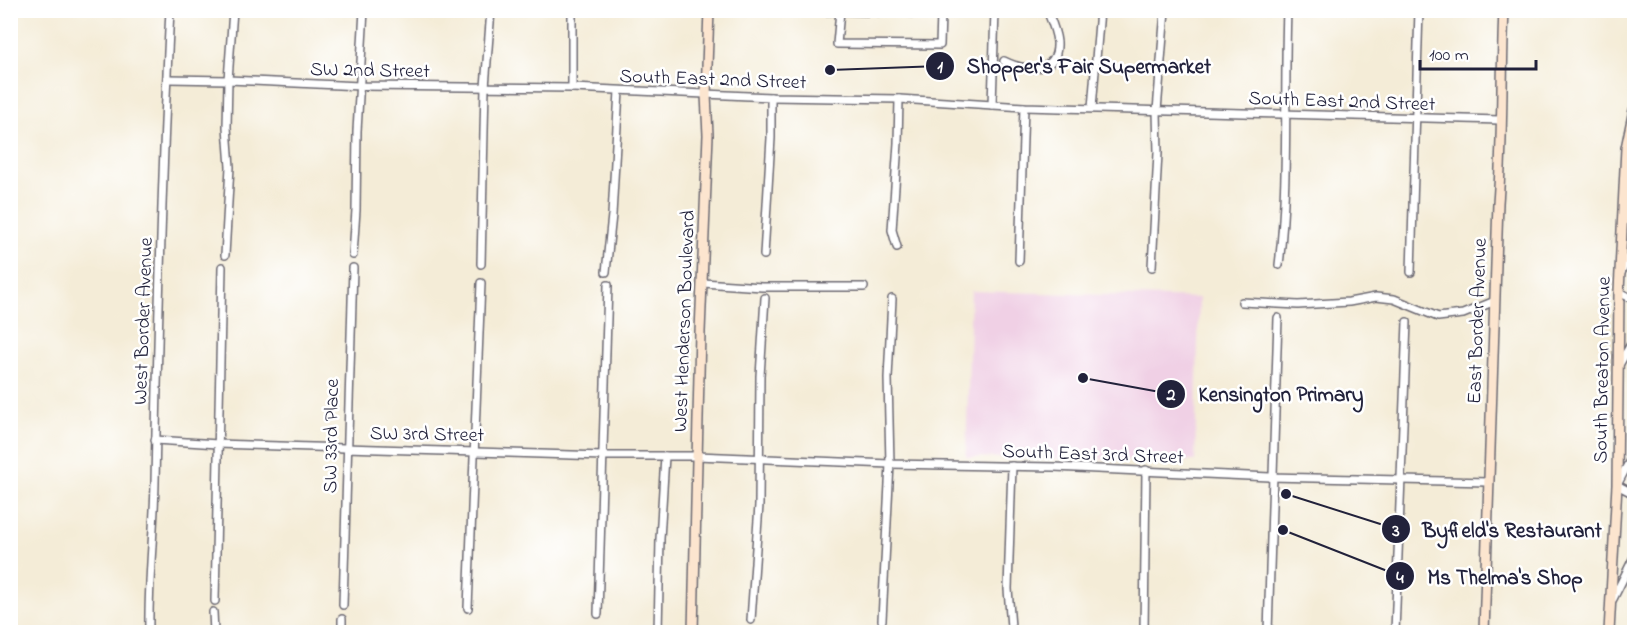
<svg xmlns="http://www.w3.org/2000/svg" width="1645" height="643" font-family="'Indie Flower',sans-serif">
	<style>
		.built { fill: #f0d0e5 }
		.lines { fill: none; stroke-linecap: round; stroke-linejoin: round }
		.street-casing { stroke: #6c6972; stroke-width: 10 }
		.secondary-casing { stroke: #6c6972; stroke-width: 12 }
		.street { stroke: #fff; stroke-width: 7 }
		.secondary { stroke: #fce5cf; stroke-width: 9 }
		.labels { text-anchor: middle; stroke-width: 5; stroke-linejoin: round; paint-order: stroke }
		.street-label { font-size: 20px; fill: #22223b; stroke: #fff }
		.leader { fill: none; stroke: #22223b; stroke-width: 2 }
		.callout-dot { fill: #22223b; stroke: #fff; stroke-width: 2 }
		.mark-label { font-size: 18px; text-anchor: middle; font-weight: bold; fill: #fff }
		.callout-label { font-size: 21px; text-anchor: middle; font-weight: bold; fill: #22223b; stroke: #fff; stroke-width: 5; stroke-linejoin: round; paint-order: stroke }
	</style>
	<rect width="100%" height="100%" fill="#fff"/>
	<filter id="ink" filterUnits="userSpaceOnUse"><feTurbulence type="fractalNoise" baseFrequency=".0167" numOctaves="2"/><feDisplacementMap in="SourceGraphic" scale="12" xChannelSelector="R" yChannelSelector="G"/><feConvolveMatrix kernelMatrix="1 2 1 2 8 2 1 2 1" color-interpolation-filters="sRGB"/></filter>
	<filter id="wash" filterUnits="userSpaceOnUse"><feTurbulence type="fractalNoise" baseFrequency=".008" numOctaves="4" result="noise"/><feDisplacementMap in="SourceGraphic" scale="24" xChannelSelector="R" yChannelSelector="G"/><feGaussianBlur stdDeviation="1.35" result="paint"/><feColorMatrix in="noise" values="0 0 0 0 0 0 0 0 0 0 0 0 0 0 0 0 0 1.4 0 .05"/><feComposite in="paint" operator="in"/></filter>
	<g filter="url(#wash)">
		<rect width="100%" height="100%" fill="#f4ecd7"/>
		<path class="built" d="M971,291L1199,298L1195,461L966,457Z"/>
	</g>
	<g filter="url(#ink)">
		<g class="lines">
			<defs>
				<g id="street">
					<path d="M803,10L806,12L840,11L941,14L940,45L837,44L840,11"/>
					<path d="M1004,61C1024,71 1059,75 1057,42C1056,31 1051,20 1047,10"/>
					<path d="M168,79L228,80L360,86L572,88L771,97L899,99L1024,107L1500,120"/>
					<path d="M572,88V10"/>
					<path d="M992,105L995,10"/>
					<path d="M1092,108L1100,10"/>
					<path d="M897,247L892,230L898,143L899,99"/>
					<path d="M225,255L230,167L227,127L228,80L233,10"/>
					<path d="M353,255L356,210L357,131L364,10"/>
					<path d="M764,255L771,138V97"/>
					<path d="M1019,261L1024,107"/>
					<path d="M481,264L485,87L491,10"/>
					<path d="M1279,265C1289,180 1284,95 1287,10"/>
					<path d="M1152,267L1158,153L1157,111L1165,10"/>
					<path d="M606,272L612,215L619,91"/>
					<path d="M1411,272L1419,10"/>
					<path d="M1621,273L1634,246"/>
					<path d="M703,283L762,287H864"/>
					<path d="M1619,292L1634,300"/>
					<path d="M1242,302L1298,305L1349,302L1376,297L1394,299L1438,317L1463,314L1495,301"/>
					<path d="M1619,365L1634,339"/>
					<path d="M155,440L218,444L603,456H697L890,464L1054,467L1270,477L1488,482"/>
					<path d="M1634,453L1617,485L1634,494"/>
					<path d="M1613,599L1634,557"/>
					<path d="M215,601L222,267"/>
					<path d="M343,605L353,268"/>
					<path d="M468,608L481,283"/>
					<path d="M213,612L214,632"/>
					<path d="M598,614L608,285"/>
					<path d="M751,620L759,505L760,376L765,298"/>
					<path d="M882,620L890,464L888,378L892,299"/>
					<path d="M1011,627L1008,589L1012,466"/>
					<path d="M149,632C148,582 154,533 155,483C158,325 162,168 170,10"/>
					<path d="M342,632V619"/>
					<path d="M658,632L660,539L665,456"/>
					<path d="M1144,632L1146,470"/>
					<path d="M1268,632L1278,318"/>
					<path d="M1395,632L1407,322"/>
				</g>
				<g id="secondary">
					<path d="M693,632L700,332L708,135L706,95L709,10"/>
					<path d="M1484,632L1498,203C1503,139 1501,75 1504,10"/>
					<path d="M1609,632L1617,485L1619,292L1626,148L1634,110"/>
				</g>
			</defs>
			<use href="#street" class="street-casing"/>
			<use href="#secondary" class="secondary-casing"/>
			<use href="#street" class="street"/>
			<use href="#secondary" class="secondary"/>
		</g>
	</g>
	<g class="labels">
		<g class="street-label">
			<text transform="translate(370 69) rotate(1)" y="7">SW 2nd Street</text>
			<text transform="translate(713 78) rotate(2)" y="7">South East 2nd Street</text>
			<text transform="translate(1342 100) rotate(2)" y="7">South East 2nd Street</text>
			<text transform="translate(142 321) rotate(-88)" y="7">West Border Avenue</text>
			<text transform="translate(683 321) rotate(-88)" y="7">West Henderson Boulevard</text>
			<text transform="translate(1476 321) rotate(-88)" y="7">East Border Avenue</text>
			<text transform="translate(1601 370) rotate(-89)" y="7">South Breaton Avenue</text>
			<text transform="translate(427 433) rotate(1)" y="7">SW 3rd Street</text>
			<text transform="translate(330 436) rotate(-89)" y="7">SW 33rd Place</text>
			<text transform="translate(1093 453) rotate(2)" y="7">South East 3rd Street</text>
		</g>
	</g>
	<path class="leader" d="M830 70L940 66M1083 378L1171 394M1286 494L1396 529M1283 530L1400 576"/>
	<g class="callout-dot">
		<circle cx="830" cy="70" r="6"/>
		<circle cx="1083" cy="378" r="6"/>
		<circle cx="1286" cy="494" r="6"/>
		<circle cx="1283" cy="530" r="6"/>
		<circle cx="940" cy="66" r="15"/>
		<circle cx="1171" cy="394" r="15"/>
		<circle cx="1396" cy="529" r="15"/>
		<circle cx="1400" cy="576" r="15"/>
	</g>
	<g class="mark-label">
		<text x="940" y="72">1</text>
		<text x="1171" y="400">2</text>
		<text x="1396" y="536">3</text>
		<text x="1400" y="583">4</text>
	</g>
	<g class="callout-label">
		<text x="1089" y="73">Shopper's Fair Supermarket</text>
		<text x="1281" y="401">Kensington Primary</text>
		<text x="1512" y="537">Byfield's Restaurant</text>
		<text x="1505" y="584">Ms Thelma's Shop</text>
	</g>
	<rect width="1645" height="643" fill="none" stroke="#fff" stroke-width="36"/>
	<path d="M1420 60v9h116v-9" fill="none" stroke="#22223b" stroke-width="3"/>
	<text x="1429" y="60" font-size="18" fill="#22223b" stroke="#ffffff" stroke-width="4.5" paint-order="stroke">100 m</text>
</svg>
